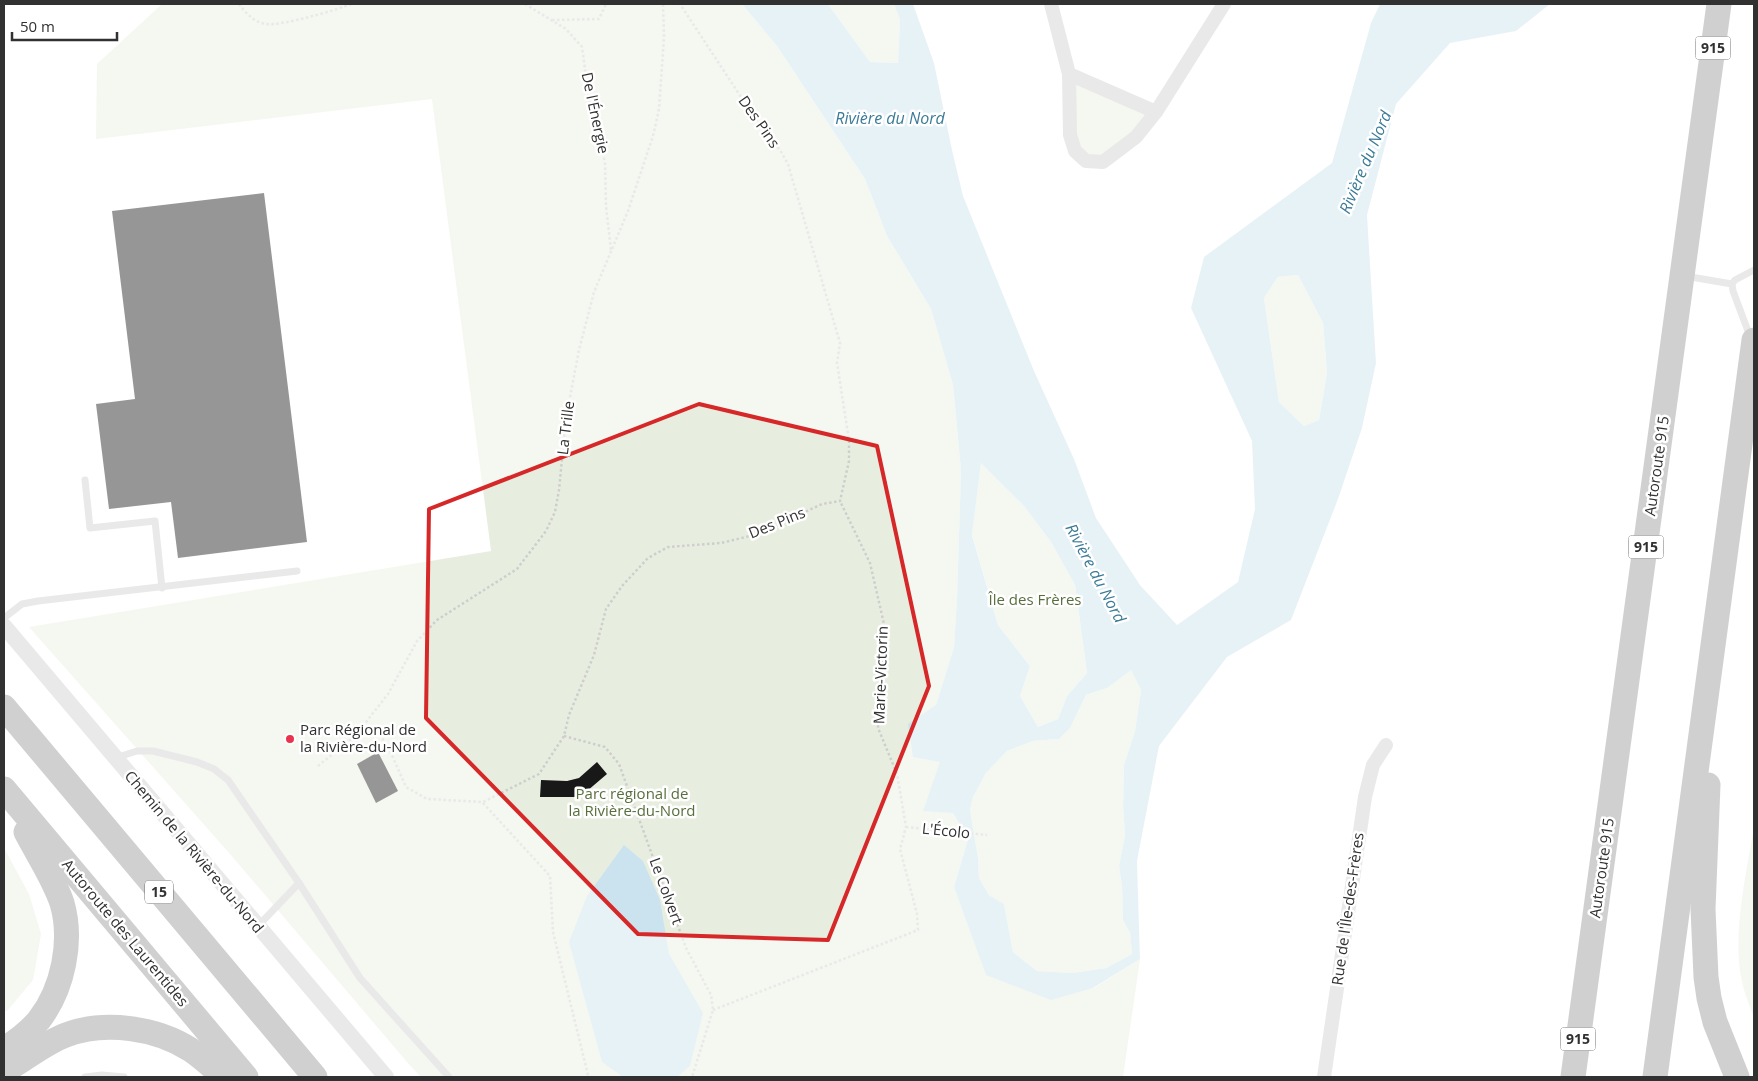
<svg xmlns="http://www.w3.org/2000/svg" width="1758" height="1081" font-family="'Open Sans',sans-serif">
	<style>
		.green { fill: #e8eedf }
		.water { fill: #cbe3ee; fill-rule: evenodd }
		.building { fill: #181818 }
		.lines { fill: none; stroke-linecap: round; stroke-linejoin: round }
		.path { stroke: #cecece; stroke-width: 2.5; stroke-dasharray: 2.5 2.5; stroke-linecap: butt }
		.service { stroke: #cecece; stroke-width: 7 }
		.minor { stroke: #cecece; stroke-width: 14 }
		.tertiary { stroke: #cecece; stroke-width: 16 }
		.motorway { stroke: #989898; stroke-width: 25 }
		.marked { fill: none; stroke: #d62828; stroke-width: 4; stroke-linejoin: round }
		.poi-dot { fill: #ea314e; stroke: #fff; stroke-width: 2 }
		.labels { text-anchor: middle; stroke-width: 5; stroke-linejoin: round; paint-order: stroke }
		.shield { fill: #fff; stroke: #6f6f6f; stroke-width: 1 }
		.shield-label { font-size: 14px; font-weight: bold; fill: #313131 }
		.street-label { font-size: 15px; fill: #313131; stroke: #fff }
		.park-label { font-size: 15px; fill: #586f3c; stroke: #fff }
		.poi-label { font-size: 15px; fill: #313131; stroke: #fff; text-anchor: start }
		.water-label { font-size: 16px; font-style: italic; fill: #3b7b97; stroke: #fff }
	</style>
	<rect width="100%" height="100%" fill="#fff"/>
	<g class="green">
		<path d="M162,4H742L777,46L865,179L887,236L931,309L953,385L961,471L957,597L954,647L936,705L941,762L953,813L968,839L954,887L987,975L1094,988L1140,959L1123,1077H421L407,1062L231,855L29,627L491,551L432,99L96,139L97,64Z"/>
		<path d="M828,4H894L900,20L898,63L870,62Z"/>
		<path d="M1069,74L1156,112L1103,162L1075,151Z"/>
		<path d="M1298,275L1323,323L1327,373L1319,420L1304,426L1279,402L1264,298L1278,277Z"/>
		<path d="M981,462L1024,506L1051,542L1075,585L1087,673L1067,696L1058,719L1038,727L1020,696L1030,666L998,625L972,534Z"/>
		<path d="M1131,669L1141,690L1135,731L1124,765L1123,806L1125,835L1119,866L1122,886L1123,920L1130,933L1132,954L1106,968L1072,973L1037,971L1013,952L1004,904L989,895L979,878L978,858L970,810L973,797L986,773L1007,751L1033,741L1059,739L1070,728L1086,695L1107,688Z"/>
		<path d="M1754,828V1018C1750,1006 1744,993 1742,981C1732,936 1746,874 1754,828Z"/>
		<path d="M4,848L29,894L41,934L33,980L7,1011H4Z"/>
	</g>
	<g class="water">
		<path d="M742,4H828L870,62L898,63L900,20L894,4H913L934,63L952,150L963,196L1034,371L1074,459L1096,518L1140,585L1177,625L1238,582L1255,509L1252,441L1191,308L1204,257L1332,163L1371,23L1380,4H1550L1516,31L1450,43L1396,104L1367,215L1376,363L1362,428L1338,499L1291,620L1227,657L1159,746L1137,861L1140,959L1093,988L1051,1000L986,975L954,887L968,839L953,813L923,811L940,762L913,757L908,724L936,705L954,647L957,597L961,471L953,385L931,309L887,236L865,179L777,46ZM1298,275L1323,323L1327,373L1319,420L1304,426L1279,402L1264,298L1278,277ZM981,463L1024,506L1051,542L1075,585L1087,673L1067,696L1058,719L1038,727L1020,696L1030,666L998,625L972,535ZM1131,670L1141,690L1135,731L1124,765L1123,806L1125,835L1119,866L1122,886L1123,920L1130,933L1132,954L1106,968L1072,973L1037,971L1013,952L1004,904L989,895L979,878L978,858L970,810L973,797L986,773L1007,751L1033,741L1059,739L1070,728L1086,695L1107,688Z"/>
		<path d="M624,845L643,861L660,900L669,954L703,1013L690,1066L677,1077H623L602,1062L569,942L587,896Z"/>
	</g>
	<g class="building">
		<path d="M264,193L307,542L178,558L171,502L109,509L96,404L135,399L112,211Z"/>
		<path d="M378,752L398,791L376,803L357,764Z"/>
		<path d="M597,762L607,774L580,797H540L541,780L567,781L579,778Z"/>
	</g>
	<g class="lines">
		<g class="path">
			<path d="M239,4C246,13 254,23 267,24C281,26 337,10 351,4"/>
			<path d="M525,4L566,29L582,47L590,105L605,162L606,206L611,250"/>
			<path d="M552,20L599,19L606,4"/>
			<path d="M356,735L370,730L377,733L387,744L406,787L427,799L483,802L539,774L564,736L569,715L594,655L606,609L622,586L648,558L668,547L721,543L758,534L822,504L840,501L849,461V440L837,363L840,343L788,164L780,150L762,129L680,4"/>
			<path d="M564,736L605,747L619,764L686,948L711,995L713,1010L692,1077"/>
			<path d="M318,766L356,735L388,694L417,641L437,620L517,569L546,531L555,512L559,490L566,418L579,350L594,292L628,211L653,136L659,109L664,37L663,4"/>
			<path d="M483,803L550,876L553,932L588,1075L591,1077"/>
			<path d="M906,827L987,835"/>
			<path d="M713,1010L918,930L917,914L900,849L906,827L897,774L878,728L884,624L870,563L840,501"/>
		</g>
		<g class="service">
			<path d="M1685,276L1732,284"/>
			<path d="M1751,339L1733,291L1732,284L1735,280L1754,270"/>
			<path d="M85,480L90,528L155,521L162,588"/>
			<path d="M4,618L22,604L38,601L297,571"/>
			<path d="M115,758L137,751H153L197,762L214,769L228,780L299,883L360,978L449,1077"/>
			<path d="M258,926L299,883"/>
			<path d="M85,1077L102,1075L124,1077"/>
		</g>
		<g class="minor">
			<path d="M1051,4L1069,74L1156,112L1224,4"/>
			<path d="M1069,74L1070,135L1075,151L1086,161L1103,162L1136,137L1156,112"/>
			<path d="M1324,1077L1365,797L1373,765L1386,745"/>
		</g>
		<path class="tertiary" d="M4,626L386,1077"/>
		<g class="motorway">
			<path d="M4,707L315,1077"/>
			<path d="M1708,785L1703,909L1706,977L1709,998L1715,1022L1737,1077"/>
			<path d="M4,789L246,1077"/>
			<path d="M4,1049C17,1041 29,1032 39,1020C63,989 73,941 62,903C54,879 38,855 26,832"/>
			<path d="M4,1071C25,1060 44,1043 66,1035C105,1020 157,1028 191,1050C203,1058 213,1068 224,1077"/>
			<path d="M1573,1077L1719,4"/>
			<path d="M1655,1077L1754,340"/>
		</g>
	</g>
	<path d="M0 0H1758V1081H0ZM699,404L877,446L929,686L828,940L638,934L426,718L429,509Z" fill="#fff" fill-opacity=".55" fill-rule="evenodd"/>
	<path class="marked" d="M699,404L877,446L929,686L828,940L638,934L426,718L429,509Z"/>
	<circle class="poi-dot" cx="290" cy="739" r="5"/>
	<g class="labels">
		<g class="shield">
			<rect x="1695.5" y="36.5" width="35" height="23" rx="4"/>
			<rect x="1628.5" y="535.5" width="35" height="23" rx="4"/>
			<rect x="145" y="880.5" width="28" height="23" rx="4"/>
			<rect x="1560.5" y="1027.5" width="35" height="23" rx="4"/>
		</g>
		<g class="shield-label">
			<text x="1713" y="53">915</text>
			<text x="1646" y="552">915</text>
			<text x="159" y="897">15</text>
			<text x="1578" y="1044">915</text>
		</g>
		<g class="street-label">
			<text transform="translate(595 113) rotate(78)" y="5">De l'Énergie</text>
			<text transform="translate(759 122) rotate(55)" y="5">Des Pins</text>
			<text transform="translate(566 428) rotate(-83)" y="5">La Trille</text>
			<text transform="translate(1657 466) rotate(-82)" y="5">Autoroute 915</text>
			<text transform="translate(777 523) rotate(-22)" y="5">Des Pins</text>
			<text transform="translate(881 675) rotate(-88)" y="5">Marie-Victorin</text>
			<text transform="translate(946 831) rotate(6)" y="5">L'Écolo</text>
			<text transform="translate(194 852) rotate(50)" y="5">Chemin de la Rivière-du-Nord</text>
			<text transform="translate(1602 868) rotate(-82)" y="5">Autoroute 915</text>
			<text transform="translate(666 891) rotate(70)" y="5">Le Colvert</text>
			<text transform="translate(1348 909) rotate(-82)" y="5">Rue de l'Île-des-Frères</text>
			<text transform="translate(125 933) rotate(50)" y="5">Autoroute des Laurentides</text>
		</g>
		<g class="park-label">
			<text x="1035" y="605">Île des Frères</text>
			<text x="632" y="799">Parc régional de<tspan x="632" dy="17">la Rivière-du-Nord</tspan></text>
		</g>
		<g class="poi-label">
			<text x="300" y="735">Parc Régional de<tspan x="300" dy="17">la Rivière-du-Nord</tspan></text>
		</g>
		<g class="water-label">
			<text x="890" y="124">Rivière du Nord</text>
			<text transform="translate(1365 162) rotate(-67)" y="6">Rivière du Nord</text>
			<text transform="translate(1096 573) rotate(62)" y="6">Rivière du Nord</text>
		</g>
	</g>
	<rect width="1758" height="1081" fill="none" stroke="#313131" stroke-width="10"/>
	<path d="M12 32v8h105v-8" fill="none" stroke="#313131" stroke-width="2.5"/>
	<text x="20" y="32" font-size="15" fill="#313131" stroke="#ffffff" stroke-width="4" paint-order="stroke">50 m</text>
</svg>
